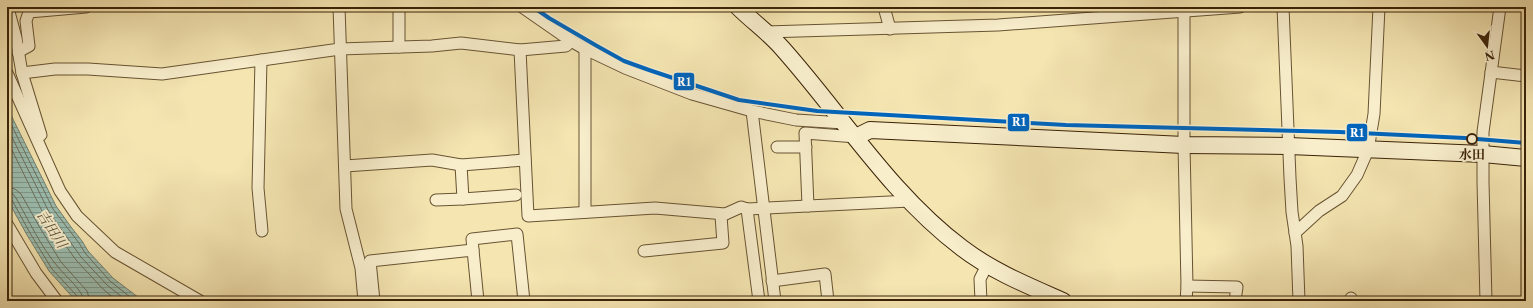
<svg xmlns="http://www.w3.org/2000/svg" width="1533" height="308" font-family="'Libre Caslon Text','Noto Serif JP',serif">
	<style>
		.water { fill: url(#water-rules); stroke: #75806d }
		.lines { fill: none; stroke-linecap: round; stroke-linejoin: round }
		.shore { stroke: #6b705c; stroke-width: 1 }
		.street-casing { stroke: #685332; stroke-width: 13 }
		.secondary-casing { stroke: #3a2207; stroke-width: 18 }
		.path { stroke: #3a2207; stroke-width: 2; stroke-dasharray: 3 2; stroke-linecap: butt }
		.street { stroke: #f8eecc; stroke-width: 11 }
		.secondary { stroke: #f8eecc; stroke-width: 16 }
		.rail-1-casing { stroke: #f8eecc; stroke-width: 7 }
		.rail-1 { stroke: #0065bd; stroke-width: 4 }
		.stop-dot { fill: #f8eecc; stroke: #3a2207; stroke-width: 2 }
		.labels { text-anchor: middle; stroke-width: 4; stroke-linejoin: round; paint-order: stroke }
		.stop-label { font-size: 13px; font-weight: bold; fill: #3a2207; stroke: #f8eecc }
		.water-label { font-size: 14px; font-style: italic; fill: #57513a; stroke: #f8eecc }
		.line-badge { stroke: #f8eecc; stroke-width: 1.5 }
		.badge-label { font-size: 11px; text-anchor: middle; font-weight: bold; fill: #fff }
	</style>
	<defs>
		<pattern id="water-rules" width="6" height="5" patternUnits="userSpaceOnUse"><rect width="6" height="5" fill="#9cbeb1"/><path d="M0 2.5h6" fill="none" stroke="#809a8e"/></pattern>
	</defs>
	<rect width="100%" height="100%" fill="#f4e5b1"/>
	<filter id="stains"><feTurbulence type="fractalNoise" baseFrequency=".005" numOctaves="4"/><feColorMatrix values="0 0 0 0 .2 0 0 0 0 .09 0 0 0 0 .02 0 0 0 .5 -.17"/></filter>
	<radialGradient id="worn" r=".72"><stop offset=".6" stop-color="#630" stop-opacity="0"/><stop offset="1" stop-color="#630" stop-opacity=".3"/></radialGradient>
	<path class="water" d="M7,107L56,206L71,227L82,241L88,251L113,278L143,301H76L49,271L27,235L7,199Z"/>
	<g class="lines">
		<g class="shore">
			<path d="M7,116L53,209L79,243L85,253L110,281L135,301"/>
			<path d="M7,127L49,212L81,257L107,285L127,301"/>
			<path d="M7,140L44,215L76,260L103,289L117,301"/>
			<path d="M7,187L15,189L21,194L40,228L61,262L87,291L90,301"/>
			<path d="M7,193L13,194L16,198C29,221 41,247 58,267C65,276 83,290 84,301"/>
			<path d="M7,198L12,200L30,233L52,269L78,297L79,301"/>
		</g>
		<defs>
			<g id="street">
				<path d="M339,7L346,209L361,268L364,301"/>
				<path d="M399,7V47"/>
				<path d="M522,7L571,41L585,49L625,68L692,94L752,111L796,120L844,123"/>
				<path d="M884,7L890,29"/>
				<path d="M1283,7L1290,178L1292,212L1297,246L1299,301"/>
				<path d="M9,12L16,38L22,73L41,135"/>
				<path d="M1184,12V145L1187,286L1186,301"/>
				<path d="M766,32L998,25L1240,7"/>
				<path d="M520,50L566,46L571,41"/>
				<path d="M18,52L29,46L26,21L29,12L86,7"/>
				<path d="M261,60L258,188L262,231"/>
				<path d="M1491,72L1526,76"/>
				<path d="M7,73L60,191L77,216L115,252L200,301"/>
				<path d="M22,73L55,69H88L162,74L340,49L432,46L461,43L520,50L528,216L655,208L725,214"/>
				<path d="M752,111L775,301"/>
				<path d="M777,147H806"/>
				<path d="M461,165L463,199L516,195"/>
				<path d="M345,166L432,160L461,165L525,160"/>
				<path d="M436,200L463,199"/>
				<path d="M808,206L805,133L856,137"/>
				<path d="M585,212V49"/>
				<path d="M7,224L36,273L57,301"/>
				<path d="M1295,233L1319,211L1342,196L1357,175L1368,150L1374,114L1379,7"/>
				<path d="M473,250L472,239L517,234L524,301"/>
				<path d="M644,251L723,243L721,216L741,207L747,209"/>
				<path d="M772,281L825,274L828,301"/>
				<path d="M1187,286L1237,287L1235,301"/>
				<path d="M374,301L370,261L473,250L478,301"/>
				<path d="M759,301L747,209L910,201"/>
				<path d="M981,301L980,279L987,265"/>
				<path d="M1351,301V298"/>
				<path d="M1486,301L1483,182V132L1500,7"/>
			</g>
			<g id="secondary">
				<path d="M738,7C752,21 769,33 782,48C841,114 890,194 962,248C992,271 1029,286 1063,301"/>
				<path d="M856,137L870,130L1184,145L1289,146L1483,154L1526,158"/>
			</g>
		</defs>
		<use href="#street" class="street-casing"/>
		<use href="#secondary" class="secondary-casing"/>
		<path class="path" d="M1021,7V12"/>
		<use href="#street" class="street"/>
		<use href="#secondary" class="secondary"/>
		<defs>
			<path id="rail-1" d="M533,7L549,18L597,46L624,61L649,70L739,100L817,111L1066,125L1339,132L1465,138L1526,143"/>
		</defs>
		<use href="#rail-1" class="rail-1-casing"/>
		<use href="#rail-1" class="rail-1"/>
	</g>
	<circle class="stop-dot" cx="1472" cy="139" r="5"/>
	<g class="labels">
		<g class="stop-label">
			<text x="1472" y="159">水田</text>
		</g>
		<g class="water-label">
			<text transform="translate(52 229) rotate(57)" y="5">吉田川</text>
		</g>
	</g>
	<g class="line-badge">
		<rect x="673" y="72" width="22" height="19" rx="4" fill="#0065bd"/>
		<rect x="1007" y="113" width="23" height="19" rx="4" fill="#0065bd"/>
		<rect x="1346" y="123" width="22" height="19" rx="4" fill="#0065bd"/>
	</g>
	<g class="badge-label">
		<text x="684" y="86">R1</text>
		<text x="1019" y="126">R1</text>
		<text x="1357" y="137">R1</text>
	</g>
	<rect width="1533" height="308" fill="none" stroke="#f4e5b1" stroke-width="24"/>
	<rect x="8" y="8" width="1517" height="292" fill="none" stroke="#3a2207" stroke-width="2"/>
	<rect x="12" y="12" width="1509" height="284" fill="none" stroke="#3a2207"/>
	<g transform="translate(1487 46) rotate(165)" stroke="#f8eecc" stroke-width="3" paint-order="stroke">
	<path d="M0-3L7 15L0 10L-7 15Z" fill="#3a2207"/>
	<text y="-6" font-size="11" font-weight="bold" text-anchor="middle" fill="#3a2207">N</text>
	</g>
	<rect width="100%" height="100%" filter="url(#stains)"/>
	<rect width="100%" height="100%" fill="url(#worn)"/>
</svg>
